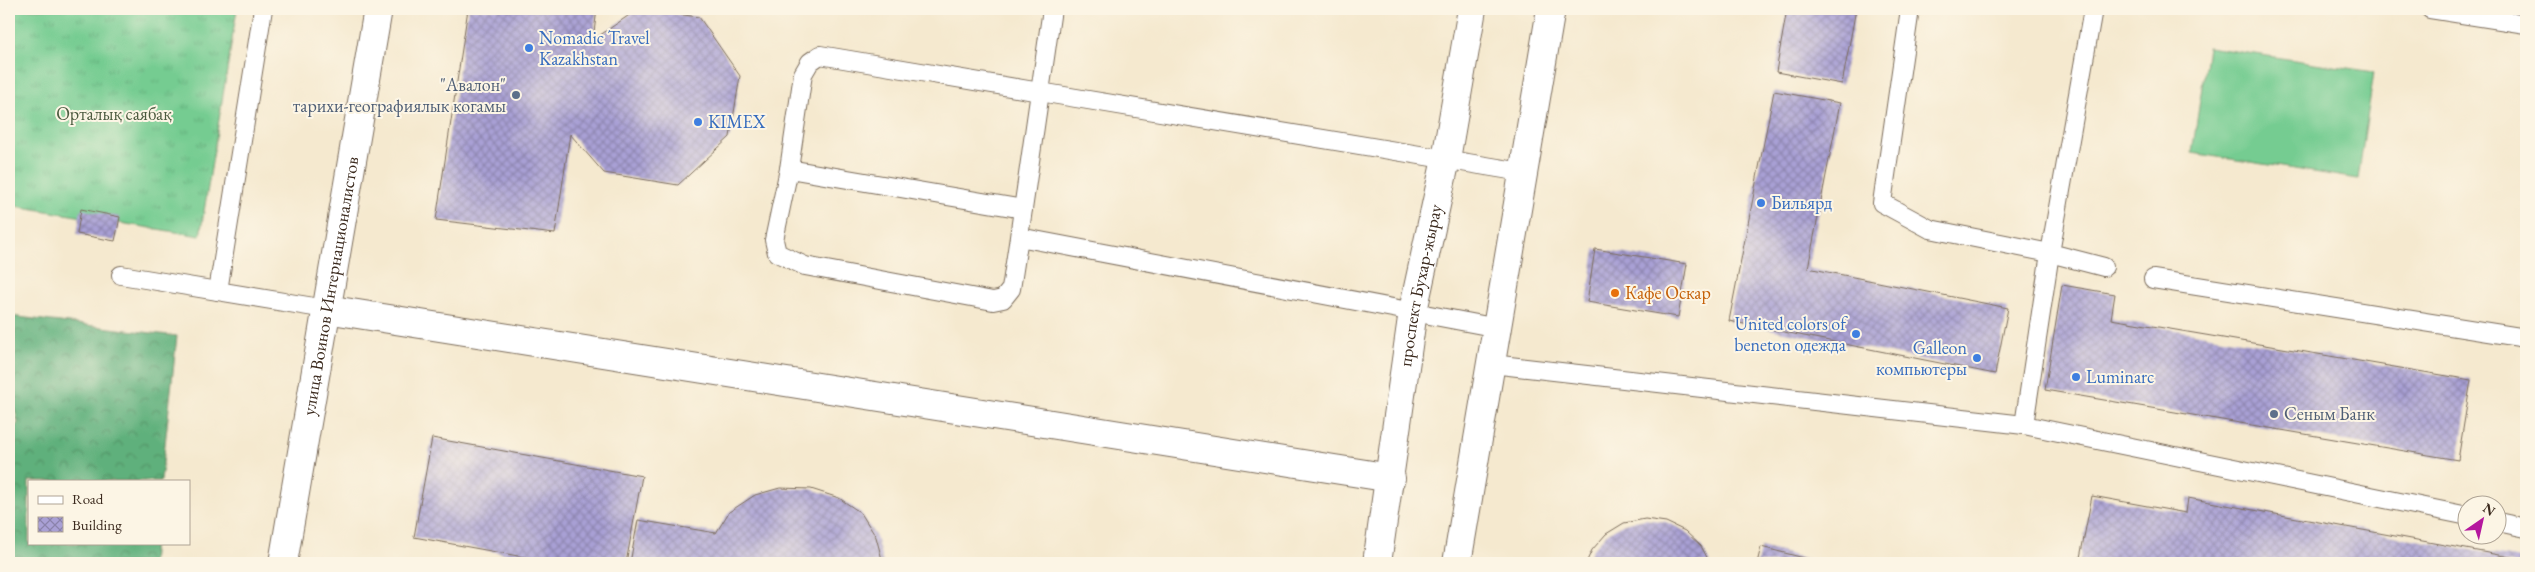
<svg xmlns="http://www.w3.org/2000/svg" width="2535" height="572" font-family="'EB Garamond',serif">
	<style>
		.grass { fill: url(#grass-tufts); stroke: #587b58 }
		.forest { fill: url(#forest-crowns); stroke: #4d6d4c }
		.pitch { fill: #74cc91; stroke: #587b58 }
		.building { fill: url(#building-cross-hatch) }
		.lines { fill: none; stroke-linecap: round; stroke-linejoin: round }
		.lane-casing { stroke: #7c6d5c; stroke-width: 20 }
		.secondary-casing { stroke: #7c6d5c; stroke-width: 30 }
		.primary-casing { stroke: #7c6d5c; stroke-width: 30 }
		.lane { stroke: #fff; stroke-width: 18 }
		.secondary { stroke: #fff; stroke-width: 28 }
		.primary { stroke: #fff; stroke-width: 28 }
		.shop-dot { fill: #3f7fe0; stroke: #fcf5e5; stroke-width: 2 }
		.service-dot { fill: #5c6f8a; stroke: #fcf5e5; stroke-width: 2 }
		.food-dot { fill: #e8710a; stroke: #fcf5e5; stroke-width: 2 }
		.labels { text-anchor: middle; stroke-width: 4; stroke-linejoin: round; paint-order: stroke }
		.shop-label { font-size: 18px; fill: #366cbe; stroke: #fcf5e5; text-anchor: start }
		.service-label { font-size: 18px; fill: #4e5e75; stroke: #fcf5e5; text-anchor: end }
		.park-label { font-size: 18px; fill: #4c5b40; stroke: #fcf5e5 }
		.street-label { font-size: 18px; fill: #3b2a1e; stroke: #fcf5e5 }
		.food-label { font-size: 18px; fill: #c56008; stroke: #fcf5e5; text-anchor: start }
	</style>
	<defs>
		<pattern id="grass-tufts" width="24" height="20" patternUnits="userSpaceOnUse" patternTransform="scale(1.25)"><rect width="24" height="20" fill="#74cc91"/><path d="M3 7l-1-3M5 7V3M7 7l1-3M15 17l-1-3M17 17v-4M19 17l1-3" fill="none" stroke="#65af7d"/></pattern>
		<pattern id="forest-crowns" width="20" height="18" patternUnits="userSpaceOnUse" patternTransform="scale(1.25)"><rect width="20" height="18" fill="#5fb07b"/><path d="M2 6a3 3 0 1 1 6 0M12 15a3 3 0 1 1 6 0" fill="none" stroke="#508f64"/></pattern>
		<pattern id="building-cross-hatch" width="8" height="8" patternUnits="userSpaceOnUse" patternTransform="scale(1.25)"><rect width="8" height="8" fill="#a9a0d5"/><path d="M0 0l8 8M0 8l8-8" fill="none" stroke="#8b83ac"/></pattern>
	</defs>
	<rect width="100%" height="100%" fill="#fcf5e5"/>
	<filter id="ink" filterUnits="userSpaceOnUse"><feTurbulence type="fractalNoise" baseFrequency=".02" numOctaves="2"/><feDisplacementMap in="SourceGraphic" scale="10" xChannelSelector="R" yChannelSelector="G"/><feConvolveMatrix kernelMatrix="1 2 1 2 8 2 1 2 1" color-interpolation-filters="sRGB"/></filter>
	<filter id="wash" filterUnits="userSpaceOnUse"><feTurbulence type="fractalNoise" baseFrequency=".0096" numOctaves="4" result="noise"/><feDisplacementMap in="SourceGraphic" scale="20" xChannelSelector="R" yChannelSelector="G"/><feGaussianBlur stdDeviation="1.12" result="paint"/><feColorMatrix in="noise" values="0 0 0 0 0 0 0 0 0 0 0 0 0 0 0 0 0 1.4 0 .05"/><feComposite in="paint" operator="in"/></filter>
	<g filter="url(#wash)">
		<rect width="100%" height="100%" fill="#f5e9cf"/>
		<path class="grass" d="M9,9H237L200,236L9,205Z"/>
		<path class="forest" d="M10,316L177,336L161,481H29V543H154L152,563H9V435L18,423L9,385Z"/>
		<path class="pitch" d="M2208,47L2374,72L2358,179L2192,153Z"/>
		<g id="blocks">
			<g class="building">
				<path d="M468,9H597L593,40L638,9L699,17L740,76L730,137L678,185L604,173L570,134L555,234L436,220Z"/>
				<path d="M1787,9H1856L1842,84L1776,72Z"/>
				<path d="M1774,91L1840,103L1808,268L2008,308L1995,374L1729,321Z"/>
				<path d="M81,209L120,217L115,241L77,234Z"/>
				<path d="M1595,249L1687,264L1678,317L1587,302Z"/>
				<path d="M2062,285L2115,294L2111,319L2471,380L2458,460L2045,390Z"/>
				<path d="M432,438L642,476L626,563H528L529,558L414,537Z"/>
				<path d="M780,488L811,489L839,498L861,513L876,537L883,563H630L638,520L716,533L729,512L755,495Z"/>
				<path d="M2092,496L2186,513L2188,498L2526,560V563H2079Z"/>
				<path d="M1645,519L1666,522L1685,531L1701,546L1710,563H1586L1592,550L1606,534L1624,523Z"/>
				<path d="M1761,547L1824,563H1757Z"/>
			</g>
		</g>
	</g>
	<g filter="url(#ink)">
		<use href="#blocks" fill-opacity="0" stroke="#7c6d5c" stroke-width="1"/>
		<g class="lines">
			<defs>
				<g id="lane">
					<path d="M1052,9L1040,92L1522,172"/>
					<path d="M1910,9L1882,203L1930,229L2050,253L2024,425"/>
					<path d="M2093,9L2050,253L2104,267"/>
					<path d="M2430,9L2526,24"/>
					<path d="M789,169L1023,209"/>
					<path d="M1019,237L1011,289L1003,299L993,301L805,266L777,253L774,240L789,169L803,74L810,62L820,55L1040,92L1019,237L1498,328"/>
					<path d="M121,275L326,309"/>
					<path d="M2153,279L2526,338"/>
					<path d="M218,291L263,9"/>
					<path d="M1492,364L2024,425L2468,516"/>
					<path d="M2498,522L2526,528"/>
				</g>
				<g id="secondary">
					<path d="M326,309L1391,478"/>
					<path id="s1" d="M283,563L378,9"/>
				</g>
				<g id="primary">
					<path id="s2" d="M1377,563L1413,311L1446,159L1472,9"/>
					<path d="M1457,563L1551,9"/>
				</g>
			</defs>
			<use href="#lane" class="lane-casing"/>
			<use href="#secondary" class="secondary-casing"/>
			<use href="#primary" class="primary-casing"/>
			<use href="#lane" class="lane"/>
			<use href="#secondary" class="secondary"/>
			<use href="#primary" class="primary"/>
		</g>
	</g>
	<g class="shop-dot">
		<circle cx="529" cy="48" r="5"/>
		<circle cx="698" cy="122" r="5"/>
		<circle cx="1761" cy="203" r="5"/>
		<circle cx="1856" cy="334" r="5"/>
		<circle cx="1977" cy="358" r="5"/>
		<circle cx="2076" cy="377" r="5"/>
	</g>
	<g class="service-dot">
		<circle cx="516" cy="95" r="5"/>
		<circle cx="2274" cy="414" r="5"/>
	</g>
	<circle class="food-dot" cx="1615" cy="293" r="5"/>
	<g class="labels">
		<g class="shop-label">
			<text x="539" y="44">Nomadic Travel<tspan x="539" dy="21">Kazakhstan</tspan></text>
			<text x="708" y="128">KIMEX</text>
			<text x="1771" y="209">Бильярд</text>
			<text x="1846" y="330" text-anchor="end">United colors of<tspan x="1846" dy="21">beneton одежда</tspan></text>
			<text x="1967" y="354" text-anchor="end">Galleon<tspan x="1967" dy="21">компьютеры</tspan></text>
			<text x="2086" y="383">Luminarc</text>
		</g>
		<g class="service-label">
			<text x="506" y="91">"Авалон"<tspan x="506" dy="21">тарихи-географиялык когамы</tspan></text>
			<text x="2284" y="420" text-anchor="start">Сеным Банк</text>
		</g>
		<g class="park-label">
			<text x="114" y="120">Орталық саябақ</text>
		</g>
		<g class="street-label">
			<text dy="6" stroke="none"><textPath href="#s2" startOffset="281">проспект Бухар-жырау</textPath></text>
			<text dy="6" stroke="none"><textPath href="#s1" startOffset="281">улица Воинов Интернационалистов</textPath></text>
		</g>
		<g class="food-label">
			<text x="1625" y="299">Кафе Оскар</text>
		</g>
	</g>
	<rect width="2535" height="572" fill="none" stroke="#fcf5e5" stroke-width="30"/>
	<rect x="28" y="480" width="162" height="65" fill="#fcf5e5" stroke="#afa495"/>
	<rect x="38" y="496" width="25" height="8" fill="#ffffff" stroke="#afa495"/>
	<text x="72" y="504" font-size="15" fill="#3b2a1e">Road</text>
	<rect x="38" y="517" width="25" height="15" fill="url(#building-cross-hatch)" stroke="#afa495"/>
	<text x="72" y="530" font-size="15" fill="#3b2a1e">Building</text>
	<g transform="translate(2482 520) rotate(34)"><circle r="24" fill="#fcf5e5" stroke="#afa495"/>
	<path d="M0-4L9 19L0 12L-9 19Z" fill="#b5179e"/>
	<text y="-8" font-size="14" font-weight="bold" text-anchor="middle" fill="#3b2a1e">N</text>
	</g>
</svg>
